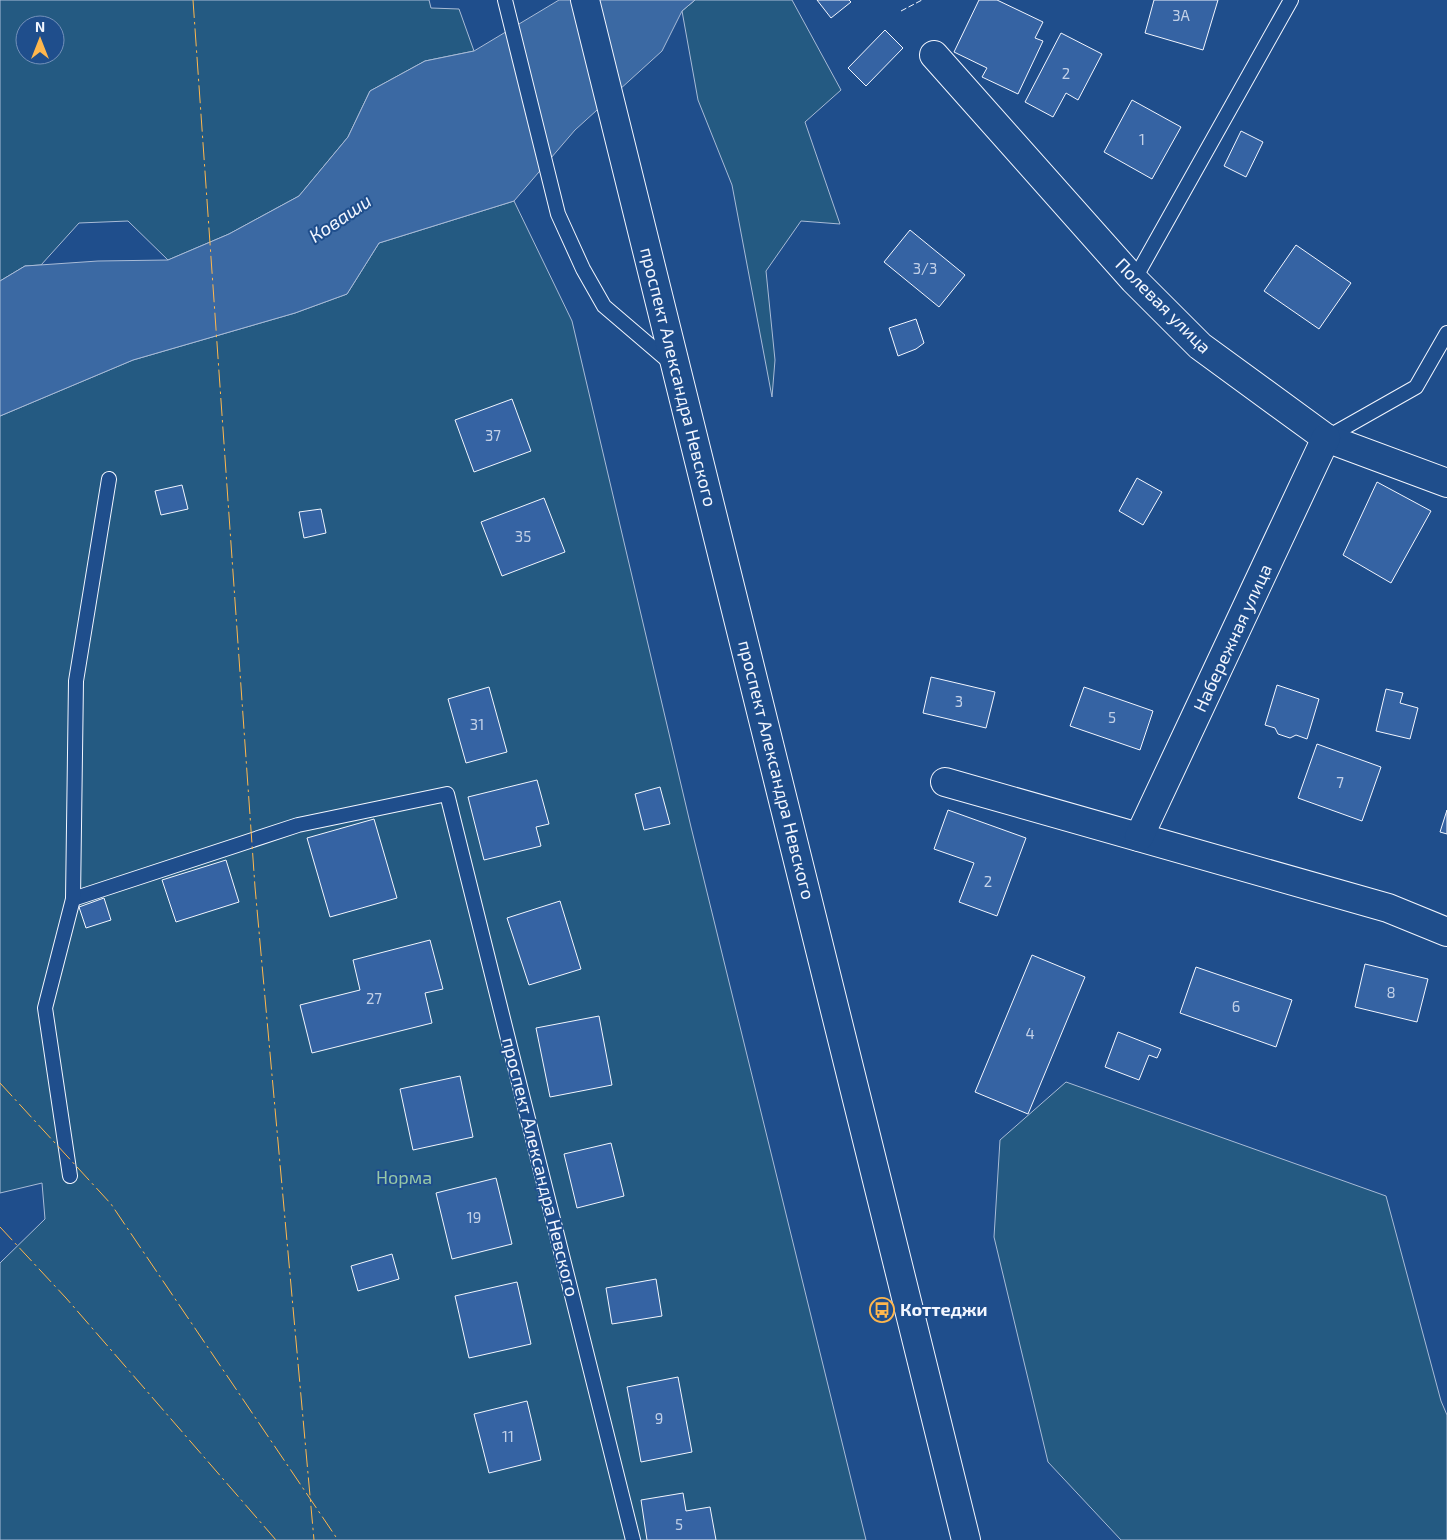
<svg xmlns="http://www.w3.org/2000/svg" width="1447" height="1540" font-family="'Exo 2',sans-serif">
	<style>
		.green { fill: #245a82; stroke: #a8bbd7; fill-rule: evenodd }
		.water { fill: #3b69a3; stroke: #a8bbd7 }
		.building { fill: #3563a3; stroke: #f2f6ff }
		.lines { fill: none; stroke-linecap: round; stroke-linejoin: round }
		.lane-casing { stroke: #f2f6ff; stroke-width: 16 }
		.street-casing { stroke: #f2f6ff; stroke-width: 30 }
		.secondary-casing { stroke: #f2f6ff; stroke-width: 30 }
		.lane { stroke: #1f4e8c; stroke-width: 14 }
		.street { stroke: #1f4e8c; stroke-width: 28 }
		.secondary { stroke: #1f4e8c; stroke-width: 28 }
		.fence { stroke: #f2f6ff; stroke-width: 1; stroke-dasharray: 6 2.5; stroke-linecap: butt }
		.power { stroke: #ffb74d; stroke-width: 1; stroke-dasharray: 18 4 2.5 4; stroke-linecap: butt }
		.labels { text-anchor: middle; stroke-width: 4; stroke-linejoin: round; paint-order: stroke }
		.number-label { font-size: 15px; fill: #c3d1e8 }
		.street-label { font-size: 18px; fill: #f2f6ff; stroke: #1f4e8c }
		.park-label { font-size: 18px; fill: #97c8a6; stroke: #1f4e8c }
		.poi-label { font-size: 18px; font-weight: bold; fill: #f2f6ff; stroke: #1f4e8c; text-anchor: start }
		.water-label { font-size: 19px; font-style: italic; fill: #f2f6ff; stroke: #1f4e8c }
	</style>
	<rect width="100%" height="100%" fill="#1f4e8c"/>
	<g class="green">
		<path d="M0,0H429L431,8L459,9L474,51L425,61L370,91L348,137L299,196L229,234L168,260L128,221L79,223L41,265L25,266L0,281ZM25,25H55V55H25Z"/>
		<path d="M695,0H792L841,90L805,122L840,224L801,221L766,271L775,360L772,397L732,185L698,100L682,11Z"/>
		<path d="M514,201L572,321L691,827L866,1540H0V1263L45,1219L42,1183L0,1193V416L133,360L295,313L347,294L379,243Z"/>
		<path d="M1066,1082L1386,1196L1441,1401L1447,1415V1540H1121L1048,1462L994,1237L1000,1140Z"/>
	</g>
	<path class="water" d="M559,0H695L682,11L662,51L575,130L514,201L379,243L347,294L295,313L133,360L0,416V281L25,266L98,261L168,260L229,234L299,196L348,137L370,91L425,61L474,51Z"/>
	<g class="building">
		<path d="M817,0H849L851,2L831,18Z"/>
		<path d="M979,0H997L1043,22L1035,38L1043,41L1018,94L982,77L987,68L954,52Z"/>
		<path d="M1154,0H1218L1203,50L1145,33Z"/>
		<path d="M885,30L903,48L866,86L848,68Z"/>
		<path d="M1061,33L1102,54L1078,100L1066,93L1053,117L1025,102Z"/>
		<path d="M1132,100L1181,127L1152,179L1104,152Z"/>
		<path d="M1241,131L1263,142L1246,177L1224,166Z"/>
		<path d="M910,230L965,275L939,307L884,262Z"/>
		<path d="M1296,245L1351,283L1319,329L1264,291Z"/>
		<path d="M916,319L924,343L916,349L898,356L889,328Z"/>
		<path d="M512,399L531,451L474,472L455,420Z"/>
		<path d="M1137,478L1162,492L1143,525L1119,511Z"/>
		<path d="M1377,482L1431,511L1391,583L1343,555Z"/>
		<path d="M182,485L188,509L161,515L155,491Z"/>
		<path d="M544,498L565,552L502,576L481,522Z"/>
		<path d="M321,509L326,533L304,538L299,512Z"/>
		<path d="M931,677L995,692L986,728L923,713Z"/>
		<path d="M1277,685L1319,699L1307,739L1296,735L1290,738L1278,734L1275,728L1265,725Z"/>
		<path d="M489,687L507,752L466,763L448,699Z"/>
		<path d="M1084,687L1153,711L1140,750L1070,726Z"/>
		<path d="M1386,689L1403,693L1400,703L1418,708L1410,739L1376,731Z"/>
		<path d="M1317,744L1381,767L1362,821L1298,798Z"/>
		<path d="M537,780L549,824L536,827L541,846L484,860L468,797Z"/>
		<path d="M660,787L670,824L644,830L635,794Z"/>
		<path d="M948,810L1026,838L997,916L959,902L974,863L934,849Z"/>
		<path d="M1447,810V834L1440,832Z"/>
		<path d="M374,819L397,898L330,917L307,838Z"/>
		<path d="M226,860L239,902L176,922L162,880Z"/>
		<path d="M104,898L111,920L86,928L79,907Z"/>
		<path d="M560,901L581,969L529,985L507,918Z"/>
		<path d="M430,940L443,989L425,993L432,1023L312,1053L300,1005L360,990L353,960Z"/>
		<path d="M1032,955L1085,977L1028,1114L975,1092Z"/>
		<path d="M1365,964L1428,979L1417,1022L1355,1007Z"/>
		<path d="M1196,967L1292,1000L1276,1047L1180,1013Z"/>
		<path d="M599,1016L612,1085L550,1097L536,1028Z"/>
		<path d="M1118,1032L1161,1049L1157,1058L1149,1055L1139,1080L1105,1067Z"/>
		<path d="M460,1076L473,1137L413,1150L400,1089Z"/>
		<path d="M611,1143L624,1196L577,1208L564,1154Z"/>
		<path d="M496,1178L512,1244L452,1259L436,1193Z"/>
		<path d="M392,1254L399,1279L358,1291L351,1266Z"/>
		<path d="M656,1279L662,1316L612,1324L606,1288Z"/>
		<path d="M517,1282L531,1344L469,1358L455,1296Z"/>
		<path d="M678,1377L692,1452L641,1462L627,1387Z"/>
		<path d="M527,1401L541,1460L489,1473L474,1414Z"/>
		<path d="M683,1493L686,1511L710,1507L716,1540H647L641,1500Z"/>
	</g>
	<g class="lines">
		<defs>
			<g id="lane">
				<path d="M505,0L558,214L583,269L604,306L673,365"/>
				<path d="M1134,280L1291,0"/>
				<path d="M1326,438L1416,387L1447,333"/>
				<path d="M73,899L298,825L447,794L633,1540"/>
				<path d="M70,1176L45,1008L73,899L76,681L109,479"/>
			</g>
			<g id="street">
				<path d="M934,55L1134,280L1200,346L1326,438L1447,483"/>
				<path d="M945,782L1388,908L1447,932"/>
				<path d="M1139,837L1326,438"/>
			</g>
			<path id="secondary" d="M585,0L966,1540"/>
		</defs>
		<use href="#lane" class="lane-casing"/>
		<use href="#street" class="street-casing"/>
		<use href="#secondary" class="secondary-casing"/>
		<use href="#lane" class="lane"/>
		<use href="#street" class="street"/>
		<use href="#secondary" class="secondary"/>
		<path class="fence" d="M901,11L922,0"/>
		<g class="power">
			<path d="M193,0L255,887L314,1540"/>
			<path d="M0,1083L111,1204L338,1540"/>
			<path d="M0,1227L66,1298L276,1540"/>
		</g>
	</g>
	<defs>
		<symbol id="bus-ring" viewBox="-11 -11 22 22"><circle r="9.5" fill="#1f4e8c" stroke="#ffb74d" stroke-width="1.5"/><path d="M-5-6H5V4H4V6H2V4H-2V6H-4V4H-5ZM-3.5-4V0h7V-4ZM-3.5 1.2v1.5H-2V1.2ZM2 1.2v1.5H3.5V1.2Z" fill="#ffb74d"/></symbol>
	</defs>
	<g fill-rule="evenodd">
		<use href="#bus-ring" x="868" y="1296" width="28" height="28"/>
	</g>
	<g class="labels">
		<g class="number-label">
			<text x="1181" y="21">3А</text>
			<text x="1066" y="79">2</text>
			<text x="1142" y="145">1</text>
			<text x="925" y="274">3/3</text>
			<text x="493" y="441">37</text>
			<text x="523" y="542">35</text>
			<text x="959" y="707">3</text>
			<text x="1112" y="723">5</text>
			<text x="477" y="730">31</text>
			<text x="1340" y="788">7</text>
			<text x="988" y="887">2</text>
			<text x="1391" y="998">8</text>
			<text x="374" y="1004">27</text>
			<text x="1236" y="1012">6</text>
			<text x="1030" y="1039">4</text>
			<text x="474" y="1223">19</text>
			<text x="659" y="1424">9</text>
			<text x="508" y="1442">11</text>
			<text x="679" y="1530">5</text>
		</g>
		<g class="street-label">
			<text transform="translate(1163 306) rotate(45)" y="6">Полевая улица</text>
			<text transform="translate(678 377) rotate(76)" y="6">проспект Александра Невского</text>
			<text transform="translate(1233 638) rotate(-65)" y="6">Набережная улица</text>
			<text transform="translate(776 770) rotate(76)" y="6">проспект Александра Невского</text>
			<text transform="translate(540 1167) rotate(76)" y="6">проспект Александра Невского</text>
		</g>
		<g class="park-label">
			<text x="404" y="1184">Норма</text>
		</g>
		<g class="poi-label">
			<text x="900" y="1316">Коттеджи</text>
		</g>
		<g class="water-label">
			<text transform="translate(340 218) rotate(-34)" y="7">Коваши</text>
		</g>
	</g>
	<g transform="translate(40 40)"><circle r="24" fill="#1f4e8c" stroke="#7391ba"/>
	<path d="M0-4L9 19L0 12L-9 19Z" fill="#ffb74d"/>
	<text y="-8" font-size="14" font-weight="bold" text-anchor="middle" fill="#f2f6ff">N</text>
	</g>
</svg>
